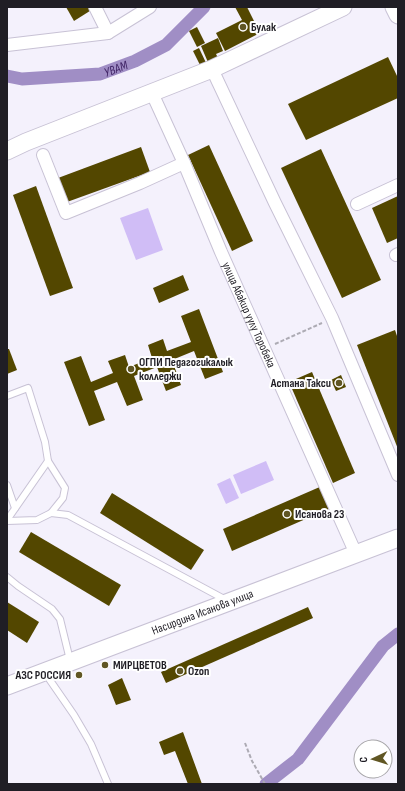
<svg xmlns="http://www.w3.org/2000/svg" width="405" height="791" font-family="'Sofia Sans Condensed',sans-serif">
	<style>
		.green { fill: #d0bdf6 }
		.lines { fill: none; stroke-linecap: round; stroke-linejoin: round }
		.canal { stroke: #a08ec5; stroke-width: 13 }
		.building { fill: #534700 }
		.lane-casing { stroke: #c8c2d5; stroke-width: 8 }
		.street-casing { stroke: #c8c2d5; stroke-width: 14 }
		.secondary-casing { stroke: #c8c2d5; stroke-width: 19 }
		.path { stroke: #adabb4; stroke-width: 2; stroke-dasharray: 4 2; stroke-linecap: butt }
		.lane { stroke: #fff; stroke-width: 6 }
		.street { stroke: #fff; stroke-width: 12 }
		.secondary { stroke: #fff; stroke-width: 17 }
		.poi-dot { fill: #605623; stroke: #fff; stroke-width: 1.5 }
		.labels { text-anchor: middle; stroke-width: 4; stroke-linejoin: round; paint-order: stroke }
		.poi-label { font-size: 12px; font-weight: bold; fill: #201e25; stroke: #fff; text-anchor: start }
		.street-label { font-size: 12px; fill: #201e25; stroke: #fff }
		.water-label { font-size: 13px; font-style: italic; fill: #402466; stroke: #fff }
	</style>
	<rect width="100%" height="100%" fill="#f4f1fc"/>
	<g class="green">
		<path d="M148,208L163,250L136,260L120,218Z"/>
		<path d="M266,461L274,480L241,494L233,475Z"/>
		<path d="M230,478L239,498L226,504L217,484Z"/>
	</g>
	<g class="lines">
		<g class="canal">
			<path id="s1" d="M7,76L22,79L100,74L135,61L166,45L204,7"/>
			<path d="M266,784L298,759L383,646L398,634"/>
		</g>
	</g>
	<g class="building">
		<path d="M66,7H92L93,9L74,21Z"/>
		<path d="M235,7H247L260,33L225,51L216,33L242,20Z"/>
		<path d="M197,27L205,43L197,47L189,31Z"/>
		<path d="M218,38L223,51L216,54L220,62L210,67L201,46Z"/>
		<path d="M199,48L208,67L202,69L193,51Z"/>
		<path d="M388,57L398,78V98L306,140L288,104Z"/>
		<path d="M209,145L253,241L232,251L188,155Z"/>
		<path d="M141,147L150,172L67,202L58,178Z"/>
		<path d="M321,149L381,280L342,298L281,168Z"/>
		<path d="M36,186L73,288L50,296L13,195Z"/>
		<path d="M398,196V238L387,243L372,208Z"/>
		<path d="M183,275L189,290L159,303L153,288Z"/>
		<path d="M199,309L223,372L205,379L194,351L172,360L181,385L166,391L157,367L134,376L143,400L127,406L117,382L94,391L105,420L89,426L64,362L81,356L91,382L113,373L108,361L125,355L129,367L152,358L148,345L163,339L167,351L191,342L181,316Z"/>
		<path d="M395,330L398,339V449L357,345Z"/>
		<path d="M7,349H9L17,370L7,374Z"/>
		<path d="M312,372L355,473L333,483L289,382Z"/>
		<path d="M341,375L346,387L336,391L331,380Z"/>
		<path d="M322,486L331,508L232,551L223,529Z"/>
		<path d="M112,493L204,550L191,570L100,513Z"/>
		<path d="M31,532L121,585L109,606L19,552Z"/>
		<path d="M7,602L39,622L27,643L7,630Z"/>
		<path d="M308,607L313,618L166,683L161,672Z"/>
		<path d="M122,678L131,700L116,705L108,685Z"/>
		<path d="M183,732L202,784H188L175,751L164,755L159,742Z"/>
	</g>
	<g class="lines">
		<defs>
			<g id="lane">
				<path d="M7,396L28,388L45,442L48,461L7,520"/>
				<path d="M7,485L15,508"/>
				<path d="M51,513L68,515L226,600"/>
				<path d="M7,521L37,520L51,513L63,498L65,488L48,461"/>
				<path d="M7,577L18,586L52,609L60,619L70,660"/>
				<path d="M45,673L74,715L91,744L108,784"/>
			</g>
			<g id="street">
				<path d="M95,7L108,33"/>
				<path d="M7,45L108,33L150,7"/>
				<path d="M212,69L275,203L332,318L398,475"/>
				<path id="s2" d="M152,93L184,163L221,252L356,554"/>
				<path d="M43,155L66,213L140,183L184,163"/>
				<path d="M357,204L398,185"/>
				<path d="M396,255L398,254"/>
			</g>
			<g id="secondary">
				<path d="M394,7L398,15"/>
				<path d="M7,151L26,142L212,69L343,7"/>
				<path id="s3" d="M7,686L398,538"/>
			</g>
		</defs>
		<use href="#lane" class="lane-casing"/>
		<use href="#street" class="street-casing"/>
		<use href="#secondary" class="secondary-casing"/>
		<g class="path">
			<path d="M275,344L322,323"/>
			<path d="M245,743L252,761L265,784"/>
		</g>
		<use href="#lane" class="lane"/>
		<use href="#street" class="street"/>
		<use href="#secondary" class="secondary"/>
	</g>
	<g class="poi-dot">
		<circle cx="243" cy="27" r="4"/>
		<circle cx="131" cy="369" r="4"/>
		<circle cx="339" cy="383" r="4"/>
		<circle cx="287" cy="514" r="4"/>
		<circle cx="105" cy="665" r="4"/>
		<circle cx="180" cy="671" r="4"/>
		<circle cx="79" cy="675" r="4"/>
	</g>
	<g class="labels">
		<g class="poi-label">
			<text x="251" y="31">Булак</text>
			<text x="139" y="366">ОГПИ Педагогикалык<tspan x="139" dy="14">колледжи</tspan></text>
			<text x="331" y="387" text-anchor="end">Астана Такси</text>
			<text x="295" y="518">Исанова 23</text>
			<text x="113" y="669">МИРЦВЕТОВ</text>
			<text x="188" y="675">Ozon</text>
			<text x="71" y="679" text-anchor="end">АЗС РОССИЯ</text>
		</g>
		<g class="street-label">
			<text dy="4" stroke="none"><textPath href="#s2" startOffset="242">улица Абакир уулу Торобека</textPath></text>
			<text dy="4" stroke="none"><textPath href="#s3" startOffset="209">Насирдина Исанова улица</textPath></text>
		</g>
		<g class="water-label">
			<text dy="5" stroke="none"><textPath href="#s1" startOffset="110">УВАМ</textPath></text>
		</g>
	</g>
	<rect width="405" height="791" fill="none" stroke="#201e25" stroke-width="16"/>
	<g transform="translate(373 759) rotate(266)"><circle r="19" fill="#ffffff" stroke="#a6a5a8"/>
	<path d="M0-3L7 15L0 10L-7 15Z" fill="#605623"/>
	<text y="-6" font-size="11" font-weight="bold" text-anchor="middle" fill="#201e25">С</text>
	</g>
</svg>
